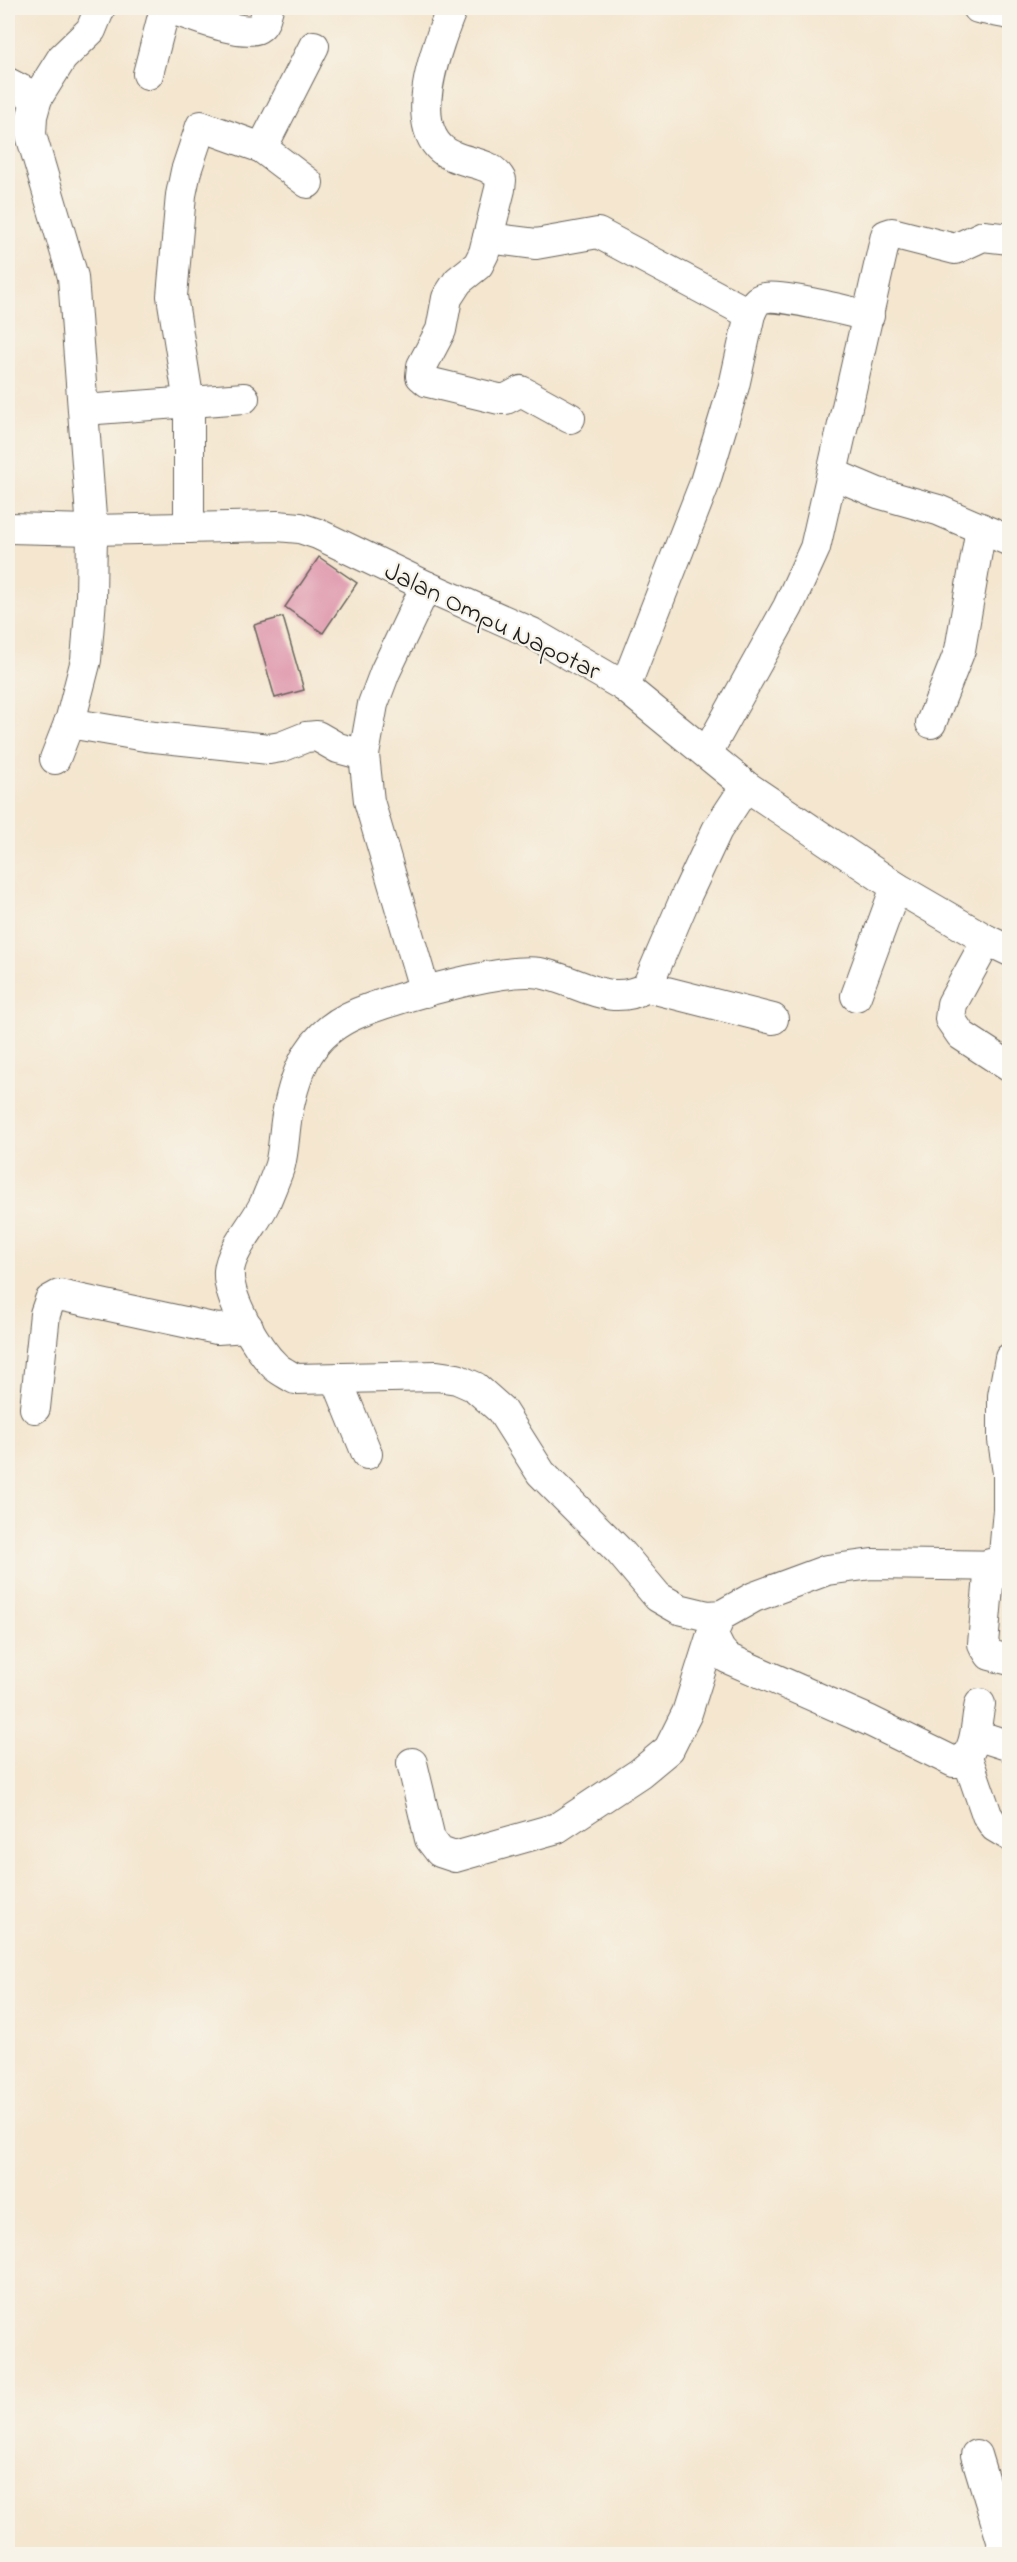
<svg xmlns="http://www.w3.org/2000/svg" width="1017" height="2562" font-family="'Indie Flower',sans-serif">
	<style>
		.building { fill: #df97ad }
		.lines { fill: none; stroke-linecap: round; stroke-linejoin: round }
		.minor-casing { stroke: #68635b; stroke-width: 32 }
		.minor { stroke: #fff; stroke-width: 30 }
		.labels { text-anchor: middle; stroke-width: 4.5; stroke-linejoin: round; paint-order: stroke }
		.street-label { font-size: 27px; fill: #1c1c1c; stroke: #f7f3e8 }
	</style>
	<rect width="100%" height="100%" fill="#f7f3e8"/>
	<filter id="ink" filterUnits="userSpaceOnUse"><feTurbulence type="fractalNoise" baseFrequency=".0167" numOctaves="2"/><feDisplacementMap in="SourceGraphic" scale="12" xChannelSelector="R" yChannelSelector="G"/><feConvolveMatrix kernelMatrix="1 2 1 2 8 2 1 2 1" color-interpolation-filters="sRGB"/></filter>
	<filter id="wash" filterUnits="userSpaceOnUse"><feTurbulence type="fractalNoise" baseFrequency=".008" numOctaves="4" result="noise"/><feDisplacementMap in="SourceGraphic" scale="24" xChannelSelector="R" yChannelSelector="G"/><feGaussianBlur stdDeviation="1.35" result="paint"/><feColorMatrix in="noise" values="0 0 0 0 0 0 0 0 0 0 0 0 0 0 0 0 0 1.4 0 .05"/><feComposite in="paint" operator="in"/></filter>
	<g filter="url(#wash)">
		<rect width="100%" height="100%" fill="#f4e6cf"/>
		<g id="blocks">
			<g class="building">
				<path d="M319,557L357,583L323,633L285,607Z"/>
				<path d="M283,617L304,690L275,698L254,625Z"/>
			</g>
		</g>
	</g>
	<g filter="url(#ink)">
		<use href="#blocks" fill-opacity="0" stroke="#68635b" stroke-width="1.5"/>
		<g class="lines">
			<defs>
				<g id="minor">
					<path d="M168,8C186,13 242,37 258,28C265,24 266,15 268,8"/>
					<path d="M452,8C438,43 401,135 453,156C470,164 491,162 501,180L500,189L484,253L478,265L458,281L447,298L441,330L422,366L421,376L428,382L499,399H506L521,391L570,418"/>
					<path d="M978,8L1010,14"/>
					<path d="M148,74L165,8"/>
					<path d="M8,83L37,98L32,116L31,135L73,277L92,530L91,599L86,660L71,718L55,759"/>
					<path d="M37,98L62,58L91,30L100,8"/>
					<path d="M262,148L314,46"/>
					<path d="M488,238L536,244L598,233L750,314"/>
					<path d="M84,410L244,398"/>
					<path d="M833,474L878,493L938,510L1010,541"/>
					<path d="M8,528L92,530L277,526L300,528L318,534L426,586L532,633L625,687L746,786L896,887L987,940L1010,951"/>
					<path d="M189,528V403L172,296L181,195L186,171L201,126L262,148L308,183"/>
					<path d="M625,687L704,485L734,386L750,314C753,308 755,301 761,299C774,292 850,312 869,316"/>
					<path d="M69,723L145,736L269,749L281,747L306,737L317,736L338,748L364,755"/>
					<path d="M931,723L960,650L981,528"/>
					<path d="M707,753L788,607L815,548L886,235L892,233L955,249L983,236L1010,239"/>
					<path d="M746,786L717,830L687,894L647,987C608,1009 579,980 540,973C502,967 396,998 358,1013C311,1032 296,1068 287,1115C284,1131 284,1149 280,1165C276,1177 270,1191 265,1203C256,1223 231,1249 229,1271C227,1298 257,1349 276,1367C282,1372 289,1375 295,1379L437,1376L457,1379L475,1387L501,1410L541,1473L621,1553L658,1597L679,1609L708,1616L722,1615L754,1597L827,1570L872,1564L1010,1566"/>
					<path d="M987,940L952,1004L950,1019L961,1035L1010,1067"/>
					<path d="M647,987L773,1019"/>
					<path d="M425,992L369,801L364,755L373,704L385,672L426,586"/>
					<path d="M856,996L896,887"/>
					<path d="M337,1380L367,1454"/>
					<path d="M35,1408L45,1314L50,1300L59,1295L217,1329L248,1327"/>
					<path d="M990,1564L983,1644L990,1655L1010,1660"/>
					<path d="M1003,1565L1008,1510V1473L1003,1440V1396L1010,1358"/>
					<path d="M717,1624L712,1634L720,1650L727,1658L868,1720L954,1762H961C978,1747 975,1724 980,1704"/>
					<path d="M976,1735L1010,1746"/>
					<path d="M967,1757L987,1815L995,1827L1010,1836"/>
					<path d="M412,1763L430,1839L440,1852L455,1857L557,1828L640,1773L669,1749L687,1713L712,1634"/>
					<path d="M976,2455L1006,2554"/>
				</g>
			</defs>
			<use href="#minor" class="minor-casing"/>
			<use href="#minor" class="minor"/>
		</g>
	</g>
	<g class="labels">
		<g class="street-label">
			<text transform="translate(493 620) rotate(26)" y="9">Jalan Ompu Napotar</text>
		</g>
	</g>
	<rect width="1017" height="2562" fill="none" stroke="#f7f3e8" stroke-width="30"/>
</svg>
